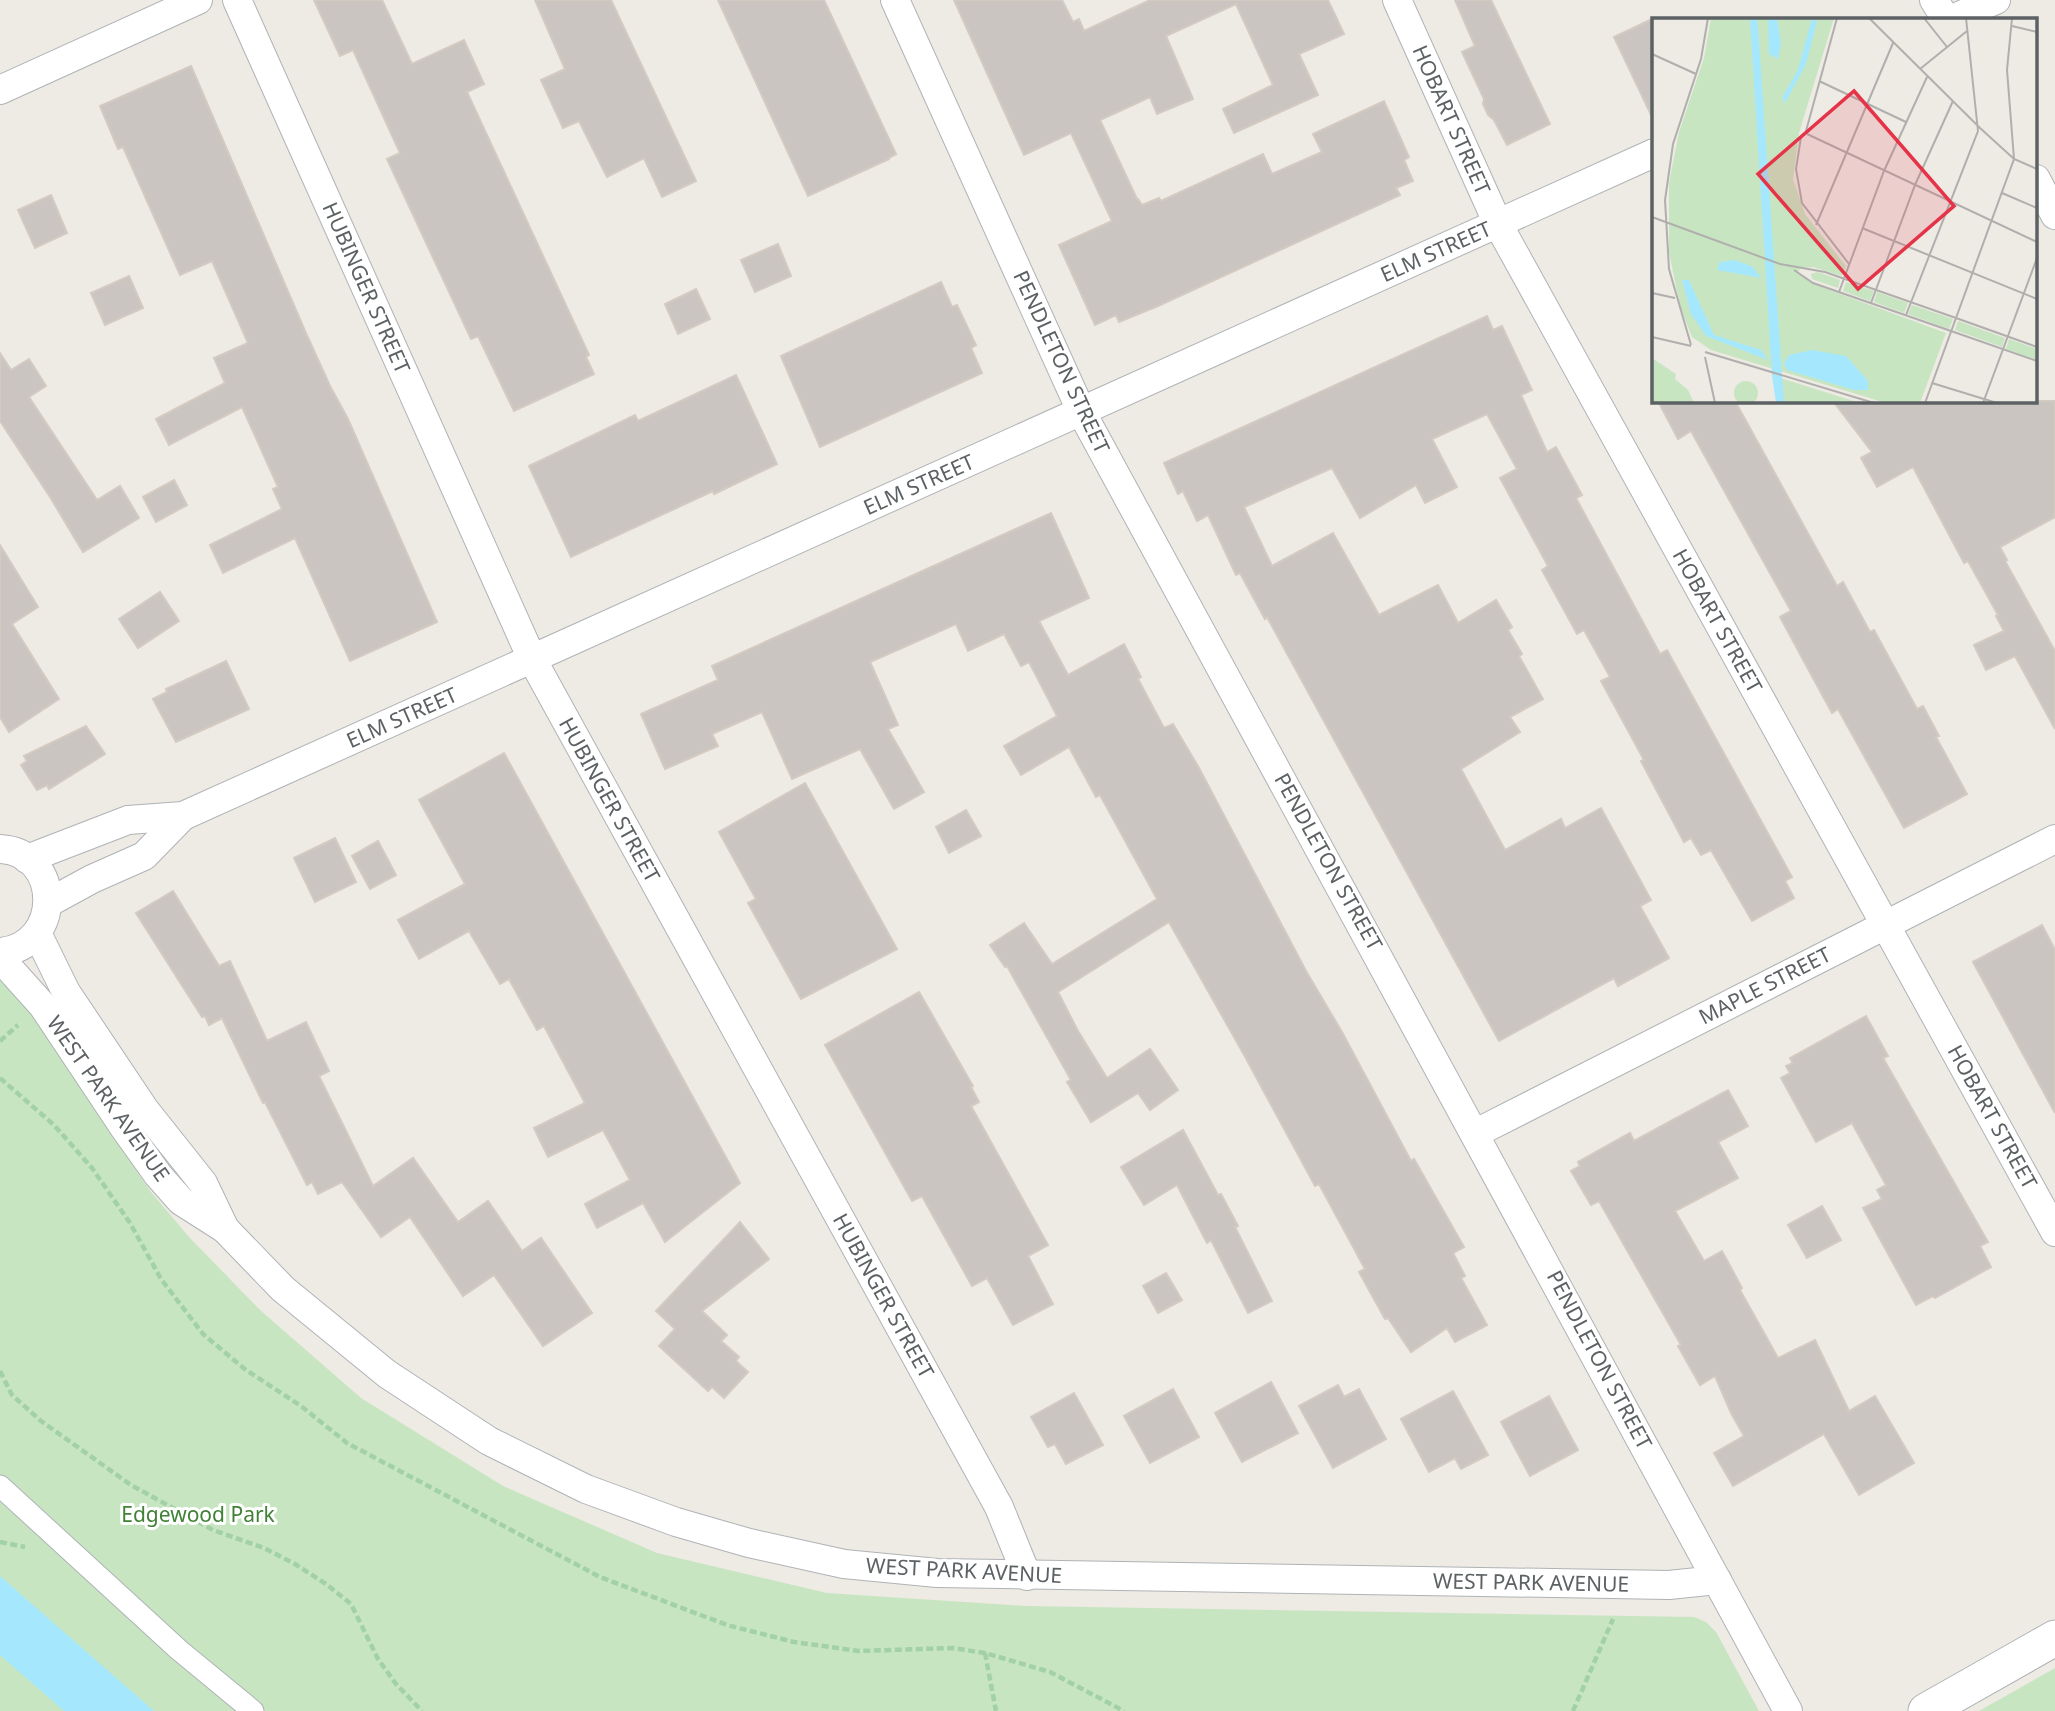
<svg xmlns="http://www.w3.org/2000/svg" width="2055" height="1711" font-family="'Noto Sans',sans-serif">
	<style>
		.green { fill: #c8e5c1 }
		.water { fill: #a5e8fd }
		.building { fill: #cac5c1; stroke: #d3cac2; stroke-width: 2 }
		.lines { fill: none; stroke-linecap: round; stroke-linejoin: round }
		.pedestrian-casing { stroke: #afb3b6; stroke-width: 23 }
		.minor-casing { stroke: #afb3b6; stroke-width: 30 }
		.tertiary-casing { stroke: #afb3b6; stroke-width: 37 }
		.path { stroke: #a1d1a5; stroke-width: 4.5; stroke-dasharray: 7 3.5; stroke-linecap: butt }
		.pedestrian { stroke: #fff; stroke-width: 21 }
		.minor { stroke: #fff; stroke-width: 28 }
		.tertiary { stroke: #fff; stroke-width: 35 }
		.labels { text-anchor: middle; stroke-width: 6; stroke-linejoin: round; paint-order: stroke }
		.street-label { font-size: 21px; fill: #5c6164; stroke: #fff }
		.park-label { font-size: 21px; fill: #418136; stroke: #fff }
		.inset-road { fill: none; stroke: #b0afad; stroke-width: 2 }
		.view { fill: #e53348; fill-opacity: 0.15; stroke: #e53348; stroke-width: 3.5 }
		.inset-edge { fill: none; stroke: #5c6164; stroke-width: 3.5 }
	</style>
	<rect width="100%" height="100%" fill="#eeeae4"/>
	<g class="green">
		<path d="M0,978L14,989L151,1192L189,1237L260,1310L361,1398L503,1486L657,1553L827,1593L1026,1606L1694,1617L1706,1622L1716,1632L1759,1711H0Z"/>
		<path d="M2055,1668V1711H1979Z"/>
	</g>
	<path class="water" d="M0,1576L154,1711H64L0,1655Z"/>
	<g class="building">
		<path d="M314,0H382L412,64L464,40L484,84L467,92L589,355L586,357L594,374L514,411L478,336L471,339L387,159L400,153L353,50L340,56Z"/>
		<path d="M535,0H611L696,181L662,197L644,158L607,177L579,121L563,128L541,80L565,69Z"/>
		<path d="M718,0H824L896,154L889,158V159L808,196Z"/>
		<path d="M954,0H1062L1073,22L1079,19L1084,31L1150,0H1328L1344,34L1299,54L1318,95L1234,133L1223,109L1273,85L1236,4L1166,36L1193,99L1157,114L1150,97L1100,120L1137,199H1138L1142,205L1159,198L1161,201L1263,154L1272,174L1322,152L1313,134L1384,101L1409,157L1404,160L1413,181L1396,188L1400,195L1158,306L1119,322L1116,315L1095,325L1059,245L1112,221L1071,133L1024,155Z"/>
		<path d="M1455,0H1491L1550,124L1507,145L1494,120L1488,115L1483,104L1484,99L1462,52L1475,46Z"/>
		<path d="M1654,18V121L1614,37Z"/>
		<path d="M191,66L305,331L330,386L348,419L437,622L350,661L295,538L223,573L210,545L282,509L273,489L278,487L242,407L169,445L156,419L225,383L214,358L248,343L212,261L180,275L123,147L118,149L100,106Z"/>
		<path d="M51,195L67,233L35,248L18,210Z"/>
		<path d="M778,244L791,276L755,292L741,260Z"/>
		<path d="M129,276L143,308L105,325L91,293Z"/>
		<path d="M941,282L952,307L957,305L976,345L971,348L982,373L820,447L781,356Z"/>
		<path d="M696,289L710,319L678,334L665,304Z"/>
		<path d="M1487,316L1493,330L1502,326L1532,390L1521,395L1547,452L1556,447L1582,495L1576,498L1660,654L1667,650L1792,877L1785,881L1794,898L1752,921L1711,850L1701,855L1691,838L1684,842L1641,761L1644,760L1601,681L1610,677L1584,630L1577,634L1542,570L1548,566L1500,478L1517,469L1487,414L1432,439L1457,487L1425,503L1416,485L1360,518L1332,468L1244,507L1272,566L1333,533L1379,615L1438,585L1458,623L1496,600L1512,627L1508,630L1522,654L1519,656L1543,699L1510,717L1520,732L1461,769L1505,850L1561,819L1565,828L1601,808L1651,900L1640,906L1669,958L1618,986L1614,978L1499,1041L1267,617L1265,619L1240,573L1236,575L1208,515L1197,521L1183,491L1178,494L1164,463Z"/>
		<path d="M0,353L11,370L29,359L46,386L29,397L97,500L120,486L139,518L83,552L50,497L0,421Z"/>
		<path d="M736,375L777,464L714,494L713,491L571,557L529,466L635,415L638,421Z"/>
		<path d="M1658,401H1735L1837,586L1843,582L1870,632L1874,630L1917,709L1923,706L1939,736L1936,737L1967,794L1904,828L1838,709L1832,713L1807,667L1780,617L1791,611L1691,431L1678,439Z"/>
		<path d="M1833,401H2055V517L2000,547L2007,560L2005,561L2055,651V729L2015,656L1986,670L1974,645L2004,631L1996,616L1998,615L1968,561L1964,563L1913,467L1877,487L1861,458L1872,452Z"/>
		<path d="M174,480L187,505L156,522L143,497Z"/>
		<path d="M1051,513L1089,598L1039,621L1068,675L1124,644L1141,677L1138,679L1164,728L1173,724L1199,768L1306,971L1342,1032L1411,1161L1414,1159L1464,1247L1453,1253L1465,1276L1461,1278L1487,1325L1455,1342L1447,1328L1411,1352L1388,1318L1385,1319L1359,1272L1365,1269L1319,1184L1315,1186L1243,1053L1169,922L1058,992L1078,1031L1107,1078L1150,1049L1178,1090L1150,1110L1138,1093L1091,1122L1067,1082L1071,1080L1007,966L1005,967L990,945L1024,923L1052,964L1157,899L1100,795L1096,797L1069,747L1021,775L1004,746L1057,716L1029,662L1021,666L1004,634L968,651L956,624L870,662L898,725L888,729L924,792L894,809L860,749L792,779L762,712L712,734L718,746L665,769L641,714L718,680L712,666Z"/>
		<path d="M0,545L38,607L12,624L59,699L9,732L0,717Z"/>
		<path d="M160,592L179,621L138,648L119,619Z"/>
		<path d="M226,661L249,709L176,742L153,699L167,692L166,689Z"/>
		<path d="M86,726L105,754L49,789L47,785L37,790L21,765L27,761L24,756Z"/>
		<path d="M504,753L740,1183L665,1242L643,1203L597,1228L585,1204L630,1180L603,1130L548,1157L534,1128L585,1103L544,1026L537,1030L509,979L500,984L469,931L419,959L398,920L465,884L419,800Z"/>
		<path d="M805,783L897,949L801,999L748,903L756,899L719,832Z"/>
		<path d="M966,810L981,836L949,853L936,827Z"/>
		<path d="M335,838L356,882L315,902L294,858Z"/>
		<path d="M378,841L396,875L370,889L352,856Z"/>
		<path d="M173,891L219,966L230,961L267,1041L306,1022L329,1071L319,1076L373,1186L413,1158L458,1222L488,1201L522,1251L541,1238L592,1313L543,1346L494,1275L463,1296L410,1217L381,1237L342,1182L318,1194L312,1182L307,1185L265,1102L263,1103L222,1018L209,1025L205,1016L202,1017L136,913Z"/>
		<path d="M2042,925L2055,950V1113L1973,962Z"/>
		<path d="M919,992L973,1086L971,1087L979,1102L971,1106L1048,1245L1028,1256L1053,1304L1013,1325L987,1278L972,1286L922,1196L912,1201L825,1045Z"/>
		<path d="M1866,1016L1888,1056L1883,1058L1988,1242L1980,1246L1991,1267L1935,1298L1933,1296L1916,1305L1863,1208L1882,1199L1877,1190L1886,1185L1852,1123L1816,1142L1781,1078L1790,1073L1786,1066L1793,1063L1790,1058Z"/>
		<path d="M1728,1090L1748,1126L1718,1142L1738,1178L1675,1211L1704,1261L1722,1251L1742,1288L1740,1290L1778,1358L1815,1340L1849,1411L1875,1396L1914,1463L1859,1495L1824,1434L1733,1486L1714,1453L1744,1436L1731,1413L1715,1376L1700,1385L1678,1346L1681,1345L1599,1201L1591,1205L1571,1171L1580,1166L1578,1162L1630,1133L1634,1141Z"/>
		<path d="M1183,1130L1218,1195L1221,1194L1238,1226L1235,1227L1272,1301L1248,1313L1211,1240L1207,1243L1177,1185L1144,1205L1121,1167Z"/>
		<path d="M1822,1206L1841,1240L1807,1258L1788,1225Z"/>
		<path d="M740,1222L769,1259L702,1311L727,1335L721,1341L739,1357L736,1361L748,1372L724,1398L712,1387L708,1391L659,1346L675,1329L656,1311Z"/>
		<path d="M1166,1273L1182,1300L1158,1313L1143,1286Z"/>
		<path d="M1271,1382L1298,1433L1242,1462L1215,1413Z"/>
		<path d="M1338,1385L1344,1397L1359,1389L1386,1439L1333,1468L1299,1406Z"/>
		<path d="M1173,1389L1199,1437L1150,1463L1124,1416Z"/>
		<path d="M1453,1391L1488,1455L1461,1469L1455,1458L1429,1472L1401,1419Z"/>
		<path d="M1074,1393L1103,1445L1066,1464L1055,1444L1048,1447L1031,1417Z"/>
		<path d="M1549,1396L1578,1450L1530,1476L1501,1422Z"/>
	</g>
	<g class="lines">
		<defs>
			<path id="pedestrian" d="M0,1486L179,1650L253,1711"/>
			<g id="minor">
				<path d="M237,0L532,659L999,1507L1027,1576"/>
				<path d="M895,0L1082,413L1788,1711"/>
				<path d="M1397,0L1498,224L2055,1232"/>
				<path d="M1934,0L1946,19"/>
				<path d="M1952,19L1996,0"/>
				<path d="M0,90L198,0"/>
				<path d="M2036,179L2055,215"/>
				<path d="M0,849C63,852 63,947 0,952"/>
				<path d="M27,859L128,820L183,816L1654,153"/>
				<path d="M48,903L92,879L144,856L183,816"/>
				<path d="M37,933L66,992L145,1110L203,1183L225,1229"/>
				<path d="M0,958L43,1006L123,1126L158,1175L181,1201L225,1229L283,1289L387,1374L489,1441L586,1489L676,1522L749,1543L844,1564L937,1573L1669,1585L1717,1580"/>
				<path d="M1476,1133L2055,839"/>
			</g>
			<path id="tertiary" d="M1926,1711L2055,1638"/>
		</defs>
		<use href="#pedestrian" class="pedestrian-casing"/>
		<use href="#minor" class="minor-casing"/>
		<use href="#tertiary" class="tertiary-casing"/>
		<g class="path">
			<path d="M0,1041L18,1025"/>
			<path d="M0,1078L54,1125L92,1168L130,1223L161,1279L203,1334L246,1370L301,1406L347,1443L600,1577L727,1625L794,1642L859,1651L953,1648L985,1653L1050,1672L1124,1711"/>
			<path d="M0,1371L12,1395L41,1421L131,1485L213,1530L264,1548L295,1564L326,1584L351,1604L378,1659L396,1684L422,1711"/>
			<path d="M0,1542L25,1547"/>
			<path d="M985,1653L996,1711"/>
			<path d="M1573,1711L1613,1619"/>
		</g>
		<use href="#pedestrian" class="pedestrian"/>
		<use href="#minor" class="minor"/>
		<use href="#tertiary" class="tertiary"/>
	</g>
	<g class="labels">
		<g class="street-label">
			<text transform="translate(1451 120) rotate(66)" y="7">HOBART STREET</text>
			<text transform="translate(1436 252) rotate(-24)" y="7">ELM STREET</text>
			<text transform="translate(366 288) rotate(66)" y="7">HUBINGER STREET</text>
			<text transform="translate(1061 362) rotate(65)" y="7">PENDLETON STREET</text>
			<text transform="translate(919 485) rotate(-24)" y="7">ELM STREET</text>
			<text transform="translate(1717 621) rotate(61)" y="7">HOBART STREET</text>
			<text transform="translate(402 718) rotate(-24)" y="7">ELM STREET</text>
			<text transform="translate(609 800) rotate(61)" y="7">HUBINGER STREET</text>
			<text transform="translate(1328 862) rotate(61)" y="7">PENDLETON STREET</text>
			<text transform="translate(1765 986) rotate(-27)" y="7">MAPLE STREET</text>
			<text transform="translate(108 1099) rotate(55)" y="7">WEST PARK AVENUE</text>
			<text transform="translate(1992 1117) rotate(61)" y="7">HOBART STREET</text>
			<text transform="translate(883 1296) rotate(61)" y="7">HUBINGER STREET</text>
			<text transform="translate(1599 1360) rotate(62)" y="7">PENDLETON STREET</text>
			<text transform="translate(964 1571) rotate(3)" y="7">WEST PARK AVENUE</text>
			<text transform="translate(1531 1583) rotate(1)" y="7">WEST PARK AVENUE</text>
		</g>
		<g class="park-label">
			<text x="198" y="1522">Edgewood Park</text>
		</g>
	</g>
	<g transform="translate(1652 18)">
		<rect width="385" height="385" fill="#eeeae4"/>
		<path d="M59,0H182L147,115L141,161L153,196L194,248L190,258L161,249L148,250L146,255L161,266L294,315L268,385H234L59,332L40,319L28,288L17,234V165L27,114L52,40ZM166,254L188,262L186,270L160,261L159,256ZM194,264L222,273L218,283L191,273ZM225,274L256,285L252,295L222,284ZM260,287L301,301L297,311L256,296ZM306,303L353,320L350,329L303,312ZM357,321L385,331V342L354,331ZM0,340L24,356L23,361L36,372L42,385H0ZM125,359L208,385H128ZM82 375a12 12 0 1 1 24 0a12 12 0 1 1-24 0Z" fill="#c8e5c1"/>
		<path d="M98,0H105L106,10L132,385H124L120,358ZM116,0H125L129,25L126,41L117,36ZM160,0L165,3L154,46L133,85L130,80L146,52ZM83,242L101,249L109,260L65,252L68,244ZM30,262H37L62,317L109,332L116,342L54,318L39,296ZM160,332L194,338L216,363V372H202L135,352L132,345L137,337Z" fill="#a5e8fd"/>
		<path class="inset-road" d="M217,0L328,110L362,141L385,151M272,0L295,29M360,8L385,14M0,36L44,56M268,51L315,13M167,63L254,104M154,113L185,0M155,116L385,224M149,119L144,151L150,185L197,246M350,175L385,190M0,199L128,246L173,254L304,300M164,207L241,25M210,210L385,281M142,252L161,265L299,313M187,274L232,153L275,59M0,275L23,280M219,285L263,167L301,83M254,297L326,113L314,0M304,300L385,329M299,313L385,343M0,319L39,328M39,327L17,251L13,182L21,126L49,41L56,0M53,334L222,385M53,339L63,385M280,365L345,385M273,385L362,141L355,52L360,0M331,385L385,240"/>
		<path class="view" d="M202,73L302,188L206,271L106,156Z"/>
		<rect width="385" height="385" class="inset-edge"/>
	</g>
</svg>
